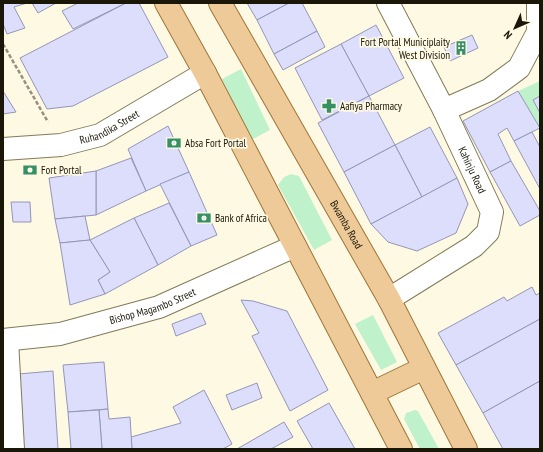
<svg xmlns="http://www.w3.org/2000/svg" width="543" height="452" font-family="'PT Sans Narrow',sans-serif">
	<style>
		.green { fill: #bff2ca }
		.building { fill: #dcdefb; stroke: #9396b7 }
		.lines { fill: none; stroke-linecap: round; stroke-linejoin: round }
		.minor-casing { stroke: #827a58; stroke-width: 24 }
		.primary-casing { stroke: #9d7539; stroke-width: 24 }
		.path { stroke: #95917f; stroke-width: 2.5; stroke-dasharray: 4 2; stroke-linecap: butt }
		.minor { stroke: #fff; stroke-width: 22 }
		.primary { stroke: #eeca98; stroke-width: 22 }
		.labels { text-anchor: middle; stroke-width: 3.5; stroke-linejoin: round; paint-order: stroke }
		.poi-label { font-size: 11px; fill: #1a1709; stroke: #fef9e3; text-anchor: start }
		.street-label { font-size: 11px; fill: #1a1709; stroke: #fef9e3 }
	</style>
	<rect width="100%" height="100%" fill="#fef9e3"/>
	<g class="green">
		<path d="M241,69L270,130L251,140L222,79Z"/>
		<path d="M540,81V131L518,91Z"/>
		<path d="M291,174L299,176L332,240L314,250L278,185L284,177Z"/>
		<path d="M373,315L397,362L381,370L355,324Z"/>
		<path d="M415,410L418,411L439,449H420L404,419L406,413Z"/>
	</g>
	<g class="building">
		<path d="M3,3H27L14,7L25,28L7,34L3,24Z"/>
		<path d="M32,3H56L38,13Z"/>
		<path d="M78,3H126L73,29L62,11Z"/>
		<path d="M126,3H139L168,57L73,106L47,109L20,58Z"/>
		<path d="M247,3H289L257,20Z"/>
		<path d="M289,3H302L317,31L274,54L257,20Z"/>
		<path d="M376,25L404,78L369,96L341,44Z"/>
		<path d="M317,31L325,47L283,70L274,54Z"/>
		<path d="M472,35L478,48L450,61L444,47Z"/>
		<path d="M341,44L369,96L322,120L295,68Z"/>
		<path d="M3,91L16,112L3,114Z"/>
		<path d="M518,91L540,128L514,141L507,128L498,134L511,161L490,172L463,121Z"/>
		<path d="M369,96L395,145L344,172L318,123Z"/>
		<path d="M540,96V113L533,100Z"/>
		<path d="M168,126L189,172L146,191L128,149Z"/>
		<path d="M430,127L457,178L422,197L395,145Z"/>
		<path d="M532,132L540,147V189L514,141Z"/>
		<path d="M395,145L422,197L371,224L344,172Z"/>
		<path d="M131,158L146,191L96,215V171Z"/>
		<path d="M511,161L540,211V215L520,226L490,172Z"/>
		<path d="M96,171V215L55,219L49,178Z"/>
		<path d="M189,172L217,235L191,246L160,184Z"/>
		<path d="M457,178L468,204L456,233L417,251L388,242L371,224Z"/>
		<path d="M11,202H30L31,222H13Z"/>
		<path d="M169,203L191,246L158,265L134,218Z"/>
		<path d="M85,216L90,240L60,243L55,219Z"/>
		<path d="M134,218L158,265L105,294L98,280L110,272L90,240Z"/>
		<path d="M90,240L110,272L98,280L105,294L70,305L60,243Z"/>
		<path d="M532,287L536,295L540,293V319L456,365L438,333L504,297L507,301Z"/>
		<path d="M241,300L253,301L287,311L328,390L290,411L252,336L259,333Z"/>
		<path d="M201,313L206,324L176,336L172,324Z"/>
		<path d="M540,319V381L483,413L456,365Z"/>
		<path d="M104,362L108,409L68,412L63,365Z"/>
		<path d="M53,371L58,449H22L18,374Z"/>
		<path d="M540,381V449H503L483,413Z"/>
		<path d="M257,383L262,398L232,410L226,395Z"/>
		<path d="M204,390L232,444L223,449H132L131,437L181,423L173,407Z"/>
		<path d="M329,403L355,449H313L297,421Z"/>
		<path d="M108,409L109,419L130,417L132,449H102L99,410Z"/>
		<path d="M99,410L102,449H71L68,412Z"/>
		<path d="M284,422L293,437L271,449H237Z"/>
	</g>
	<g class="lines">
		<defs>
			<g id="minor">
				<path id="s1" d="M388,3L444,110L492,212L488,232L474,246L389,299"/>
				<path d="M444,110L489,90L519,68L538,32V3"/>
				<path id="s2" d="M3,149L61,145L100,135L205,73"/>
				<path id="s3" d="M3,340L60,334L159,307L295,246"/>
				<path d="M7,340L13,449"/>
			</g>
			<g id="primary">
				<path d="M166,3L205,73L401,449"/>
				<path id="s4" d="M220,3L389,299L466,449"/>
				<path d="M372,393L424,368"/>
			</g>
		</defs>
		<use href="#minor" class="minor-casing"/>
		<use href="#primary" class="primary-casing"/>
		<path class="path" d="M3,44L48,122"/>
		<use href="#minor" class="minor"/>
		<use href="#primary" class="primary"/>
	</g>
	<defs>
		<symbol id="building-bare" viewBox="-9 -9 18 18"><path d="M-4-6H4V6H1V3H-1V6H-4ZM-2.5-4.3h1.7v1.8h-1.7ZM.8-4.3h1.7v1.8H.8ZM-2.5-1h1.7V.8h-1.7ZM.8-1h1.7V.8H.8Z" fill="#369066" stroke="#fef9e3" stroke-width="2.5" paint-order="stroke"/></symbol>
		<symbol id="pharmacy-bare" viewBox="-9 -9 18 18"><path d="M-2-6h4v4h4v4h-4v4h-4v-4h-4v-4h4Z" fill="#369066" stroke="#fef9e3" stroke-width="2.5" paint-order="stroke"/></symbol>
		<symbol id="bank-bare" viewBox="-9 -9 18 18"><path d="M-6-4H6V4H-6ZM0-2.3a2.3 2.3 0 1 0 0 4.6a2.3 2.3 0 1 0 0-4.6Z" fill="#369066" stroke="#fef9e3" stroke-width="2.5" paint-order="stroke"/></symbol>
	</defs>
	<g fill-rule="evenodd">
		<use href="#building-bare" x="451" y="38" width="20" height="20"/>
		<use href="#pharmacy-bare" x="319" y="96" width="20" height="20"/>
		<use href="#bank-bare" x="164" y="133" width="20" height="20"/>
		<use href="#bank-bare" x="20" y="160" width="20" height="20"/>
		<use href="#bank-bare" x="194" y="208" width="20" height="20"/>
	</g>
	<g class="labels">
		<g class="poi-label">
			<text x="450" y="46" text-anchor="end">Fort Portal Municiplaity<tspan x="450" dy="13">West Division</tspan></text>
			<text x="340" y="110">Aafiya Pharmacy</text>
			<text x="185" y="147">Absa Fort Portal</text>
			<text x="41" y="174">Fort Portal</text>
			<text x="215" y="222">Bank of Africa</text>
		</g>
		<g class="street-label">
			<text dy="4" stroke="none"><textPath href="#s2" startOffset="110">Ruhandika Street</textPath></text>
			<text dy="4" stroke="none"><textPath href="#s1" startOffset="187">Kahinju Road</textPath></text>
			<text dy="4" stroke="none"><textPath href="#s4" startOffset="255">Bwamba Road</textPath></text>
			<text dy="4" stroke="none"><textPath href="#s3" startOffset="154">Bishop Magambo Street</textPath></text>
		</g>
	</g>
	<rect width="543" height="452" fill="none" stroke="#1a1709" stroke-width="8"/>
	<g transform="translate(515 28) rotate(225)" stroke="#fef9e3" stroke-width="3" paint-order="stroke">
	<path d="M0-3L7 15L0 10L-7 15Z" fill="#1a1709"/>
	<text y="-6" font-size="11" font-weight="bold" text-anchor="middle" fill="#1a1709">N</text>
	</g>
</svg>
